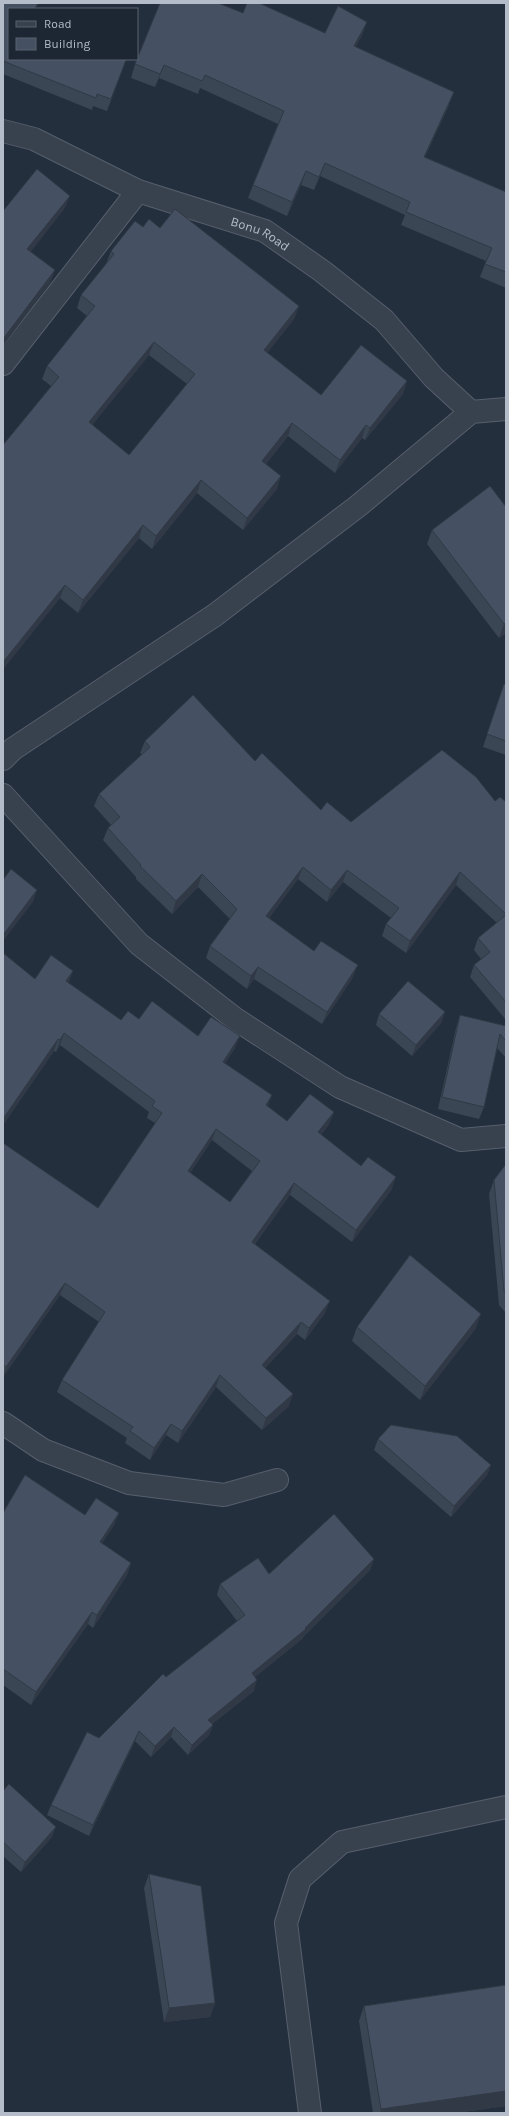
<svg xmlns="http://www.w3.org/2000/svg" width="509" height="2116" font-family="Karla,sans-serif">
	<style>
		.lines { fill: none; stroke-linecap: round; stroke-linejoin: round }
		.minor-casing { stroke: #565f6c; stroke-width: 24 }
		.minor { stroke: #38414e; stroke-width: 22 }
		.wall { fill: #3b4654; fill-rule: evenodd }
		.shaded-wall { fill: #303945 }
		.building { fill: #455162; stroke: #303945; fill-rule: evenodd }
		.labels { text-anchor: middle; stroke-width: 4; stroke-linejoin: round; paint-order: stroke }
		.street-label { font-size: 13px; fill: #b4bcc9; stroke: #1d2633 }
	</style>
	<rect width="100%" height="100%" fill="#242f3e"/>
	<g class="lines">
		<defs>
			<g id="minor">
				<path id="s1" d="M3,131L34,139L138,191L265,231L322,271L384,320L434,378L471,412"/>
				<path d="M3,364L138,191"/>
				<path d="M3,759L13,749L215,615L358,506L471,412L506,409"/>
				<path d="M3,795L139,944L234,1018L340,1087L461,1140L506,1136"/>
				<path d="M3,1423L43,1450L129,1483L224,1495L277,1480"/>
				<path d="M310,2113L286,1923L300,1879L342,1842L506,1807"/>
			</g>
		</defs>
		<use href="#minor" class="minor-casing"/>
		<use href="#minor" class="minor"/>
	</g>
	<g class="wall">
		<path d="M3,3L9,59L126,60L107,111L93,106L92,110L3,74Z"/>
		<path d="M243,13L325,33L367,22L362,35L355,47L449,105L425,157L506,192V288L480,277L486,261L401,225L405,215L320,176L314,190L301,185L287,216L248,198L253,185L278,124L200,88L198,94L159,78L155,87L131,78L135,64Z"/>
		<path d="M143,227L160,228L299,306L294,319L267,353L321,395L403,394L365,440L362,438L335,473L288,436L266,464L277,489L243,530L197,493L152,549L139,538L78,613L60,598L3,669V445L51,386L42,379L47,366L87,316L77,308L81,295L106,264L111,251ZM149,355L187,384L129,455L92,425Z"/>
		<path d="M506,507V633L499,638L427,544L432,530Z"/>
		<path d="M504,684L506,685V755L483,747Z"/>
		<path d="M145,741L255,761L321,810L351,822L495,801L506,802V1020L470,977L474,965L481,959L474,950L478,938L497,923L456,885L406,953L382,936L386,924L391,918L343,882L327,902L298,879L269,918L314,951L353,977L322,1024L254,979L247,989L206,958L210,946L230,919L198,887L172,914L136,879V877L103,840L108,828L111,825L94,806L99,794L142,754L140,753Z"/>
		<path d="M3,953L35,979L68,983L121,1020L139,1019L198,1036L235,1048L225,1063L268,1107L287,1121L334,1112L329,1124L321,1135L392,1189L352,1242L290,1195L255,1244L325,1313L305,1340L297,1334L265,1368L289,1406L262,1430L216,1387L178,1443L166,1435L150,1460L125,1443L127,1438L57,1392L62,1380L99,1322L60,1295L3,1377V1143L98,1208L155,1123L147,1118L149,1112L60,1045L56,1052L54,1051L3,1125ZM212,1140L252,1171L230,1202L190,1173Z"/>
		<path d="M445,1012L441,1023L412,1056L376,1025L379,1014Z"/>
		<path d="M460,1015L506,1026V1058L497,1048L484,1107L479,1119L438,1109L456,1028Z"/>
		<path d="M506,1164V1313L499,1305L489,1194L494,1180Z"/>
		<path d="M357,1327L476,1328L420,1400L352,1341Z"/>
		<path d="M378,1439L491,1465L487,1475L451,1517L374,1450Z"/>
		<path d="M3,1513L85,1515L119,1513L114,1525L102,1543L131,1563L127,1575L93,1628L88,1624L31,1705L3,1685Z"/>
		<path d="M374,1559L370,1570L304,1636L302,1639L255,1677L254,1691L212,1724L213,1725L209,1735L188,1755L171,1737L151,1757L135,1741L89,1836L47,1815L51,1805L99,1738L166,1677L237,1621L217,1595L220,1584L269,1574Z"/>
		<path d="M3,1791L52,1837L21,1872L3,1856Z"/>
		<path d="M149,1874L215,2003L210,2017L164,2022L144,1888Z"/>
		<path d="M506,1985V2106L456,2113H373L359,2021L364,2006Z"/>
	</g>
	<g class="shaded-wall">
		<path d="M367,22L362,35L349,60L354,46Z"/>
		<path d="M164,65L159,78L155,87L160,74Z"/>
		<path d="M454,92L449,105L419,170L424,157Z"/>
		<path d="M325,163L320,176L314,190L319,177Z"/>
		<path d="M306,171L301,185L287,216L292,202Z"/>
		<path d="M70,196L65,208L23,262L27,249Z"/>
		<path d="M55,270L50,283L3,346V339Z"/>
		<path d="M299,306L294,319L259,363L264,350Z"/>
		<path d="M154,342L149,355L84,435L89,422Z"/>
		<path d="M407,381L403,394L365,440L370,428Z"/>
		<path d="M292,423L288,436L258,474L262,461Z"/>
		<path d="M366,425L362,438L335,473L340,460Z"/>
		<path d="M281,476L277,489L243,530L247,518Z"/>
		<path d="M201,480L197,493L152,549L156,536Z"/>
		<path d="M143,525L139,538L78,613L83,600Z"/>
		<path d="M65,585L60,598L3,669V662Z"/>
		<path d="M506,623V633L499,638L504,624Z"/>
		<path d="M303,867L298,879L262,928L266,916Z"/>
		<path d="M347,870L343,882L327,902L331,890Z"/>
		<path d="M460,872L456,885L406,953L410,941Z"/>
		<path d="M202,874L198,887L172,914L176,901Z"/>
		<path d="M37,890L33,902L3,941V935Z"/>
		<path d="M358,965L353,977L322,1024L327,1012Z"/>
		<path d="M258,967L254,979L247,989L251,976Z"/>
		<path d="M73,971L69,982L61,993L66,981Z"/>
		<path d="M445,1012L441,1023L412,1056L416,1045Z"/>
		<path d="M64,1033L60,1045L56,1052L60,1040Z"/>
		<path d="M240,1036L235,1048L218,1074L223,1062Z"/>
		<path d="M58,1039L54,1051L3,1125V1119Z"/>
		<path d="M272,1095L268,1107L266,1105Z"/>
		<path d="M334,1112L329,1124L314,1144L318,1132Z"/>
		<path d="M216,1129L212,1140L183,1183L188,1171Z"/>
		<path d="M396,1177L392,1189L352,1242L356,1230Z"/>
		<path d="M294,1183L290,1195L247,1254L252,1242Z"/>
		<path d="M65,1283L60,1295L3,1377L6,1367Z"/>
		<path d="M330,1301L325,1313L305,1340L309,1328Z"/>
		<path d="M481,1314L476,1328L420,1400L425,1386Z"/>
		<path d="M301,1322L297,1334L257,1377L262,1365Z"/>
		<path d="M220,1375L216,1387L178,1443L182,1431Z"/>
		<path d="M293,1394L289,1406L262,1430L266,1418Z"/>
		<path d="M171,1424L166,1435L150,1460L154,1448Z"/>
		<path d="M491,1465L487,1475L451,1517L454,1506Z"/>
		<path d="M119,1513L114,1525L95,1554L100,1542Z"/>
		<path d="M374,1559L370,1570L304,1636L302,1639L248,1683L252,1673L305,1628Z"/>
		<path d="M131,1563L127,1575L93,1628L97,1615Z"/>
		<path d="M92,1612L88,1624L31,1705L36,1692Z"/>
		<path d="M257,1680L254,1691L204,1730L208,1720Z"/>
		<path d="M213,1725L209,1735L188,1755L192,1745Z"/>
		<path d="M174,1727L171,1737L151,1757L155,1746Z"/>
		<path d="M139,1731L135,1741L89,1836L93,1825Z"/>
		<path d="M56,1827L52,1837L21,1872L25,1862Z"/>
		<path d="M215,2003L210,2017L164,2022L169,2008Z"/>
		<path d="M506,2091V2106L456,2113H380L381,2109Z"/>
	</g>
	<g class="building">
		<path d="M3,3H38L35,9H9V59H123L126,60L111,99L97,94L96,98L3,61Z"/>
		<path d="M160,3H218L243,13L247,3H259L325,33L338,6L367,22L354,46L454,92L424,157L506,192V272L485,264L492,248L406,212L410,202L325,163L319,177L306,171L292,202L253,185L284,111L205,75L202,81L164,65L160,74L135,64Z"/>
		<path d="M37,169L70,196L27,249L55,270L3,339V211Z"/>
		<path d="M175,209L299,306L264,350L321,395L361,345L407,381L370,428L366,425L340,460L292,423L262,461L281,476L247,518L201,480L156,536L143,525L83,600L65,585L3,662V445L59,377L47,366L95,306L81,295L114,254L111,251L135,221L143,227L149,219L160,228ZM154,342L195,374L129,455L89,422Z"/>
		<path d="M490,486L506,507V623L504,624L432,530Z"/>
		<path d="M504,684L506,685V741L487,734Z"/>
		<path d="M193,695L255,761L262,753L321,810L327,802L351,822L442,750L476,777L495,801L500,797L506,802V914L460,872L410,941L386,924L399,908L347,870L331,890L303,867L266,916L314,951L321,941L358,965L327,1012L258,967L251,976L210,946L237,909L202,874L176,901L140,866L141,865L108,828L120,817L99,794L150,747L145,741Z"/>
		<path d="M11,869L37,890L3,935V880Z"/>
		<path d="M506,915V1002L474,965L490,952L478,938Z"/>
		<path d="M3,953L35,979L51,955L73,971L66,981L121,1020L128,1011L139,1019L152,1001L198,1036L211,1017L240,1036L223,1062L272,1095L266,1105L287,1121L310,1094L334,1112L318,1132L361,1166L368,1157L396,1177L356,1230L294,1183L252,1242L330,1301L309,1328L301,1322L262,1365L293,1394L266,1418L220,1375L182,1431L171,1424L154,1448L130,1431L133,1427L62,1380L105,1312L65,1283L6,1367L3,1365V1143L98,1208L162,1113L152,1106L155,1101L64,1033L60,1040L58,1039L3,1119ZM216,1129L260,1161L230,1202L188,1171Z"/>
		<path d="M408,981L445,1012L416,1045L379,1014Z"/>
		<path d="M460,1015L506,1026V1041L500,1034L484,1107L442,1097Z"/>
		<path d="M506,1164V1293L504,1291L494,1180Z"/>
		<path d="M410,1255L481,1314L425,1386L357,1327Z"/>
		<path d="M391,1425L457,1436L491,1465L454,1506L378,1439Z"/>
		<path d="M25,1475L85,1515L96,1498L119,1513L100,1542L131,1563L97,1615L92,1612L36,1692L3,1669V1513Z"/>
		<path d="M334,1514L374,1559L305,1628L306,1629L252,1673L257,1680L208,1720L213,1725L192,1745L174,1727L155,1746L139,1731L93,1825L51,1805L87,1732L99,1738L163,1674L166,1677L245,1615L220,1584L258,1558L269,1574Z"/>
		<path d="M9,1784L56,1827L25,1862L3,1842V1791Z"/>
		<path d="M149,1874L201,1886L215,2003L169,2008Z"/>
		<path d="M506,1985V2091L381,2109L364,2006Z"/>
	</g>
	<g class="labels">
		<g class="street-label">
			<text dy="5" stroke="none"><textPath href="#s1" startOffset="278">Bonu Road</textPath></text>
		</g>
	</g>
	<rect width="509" height="2116" fill="none" stroke="#b4bcc9" stroke-width="8"/>
	<rect x="8" y="8" width="130" height="52" fill="#1d2633" stroke="#59626f"/>
	<rect x="16" y="21" width="20" height="6" fill="#38414e" stroke="#59626f"/>
	<text x="44" y="28" font-size="12" fill="#b4bcc9">Road</text>
	<rect x="16" y="38" width="20" height="12" fill="#455162" stroke="#59626f"/>
	<text x="44" y="48" font-size="12" fill="#b4bcc9">Building</text>
</svg>
